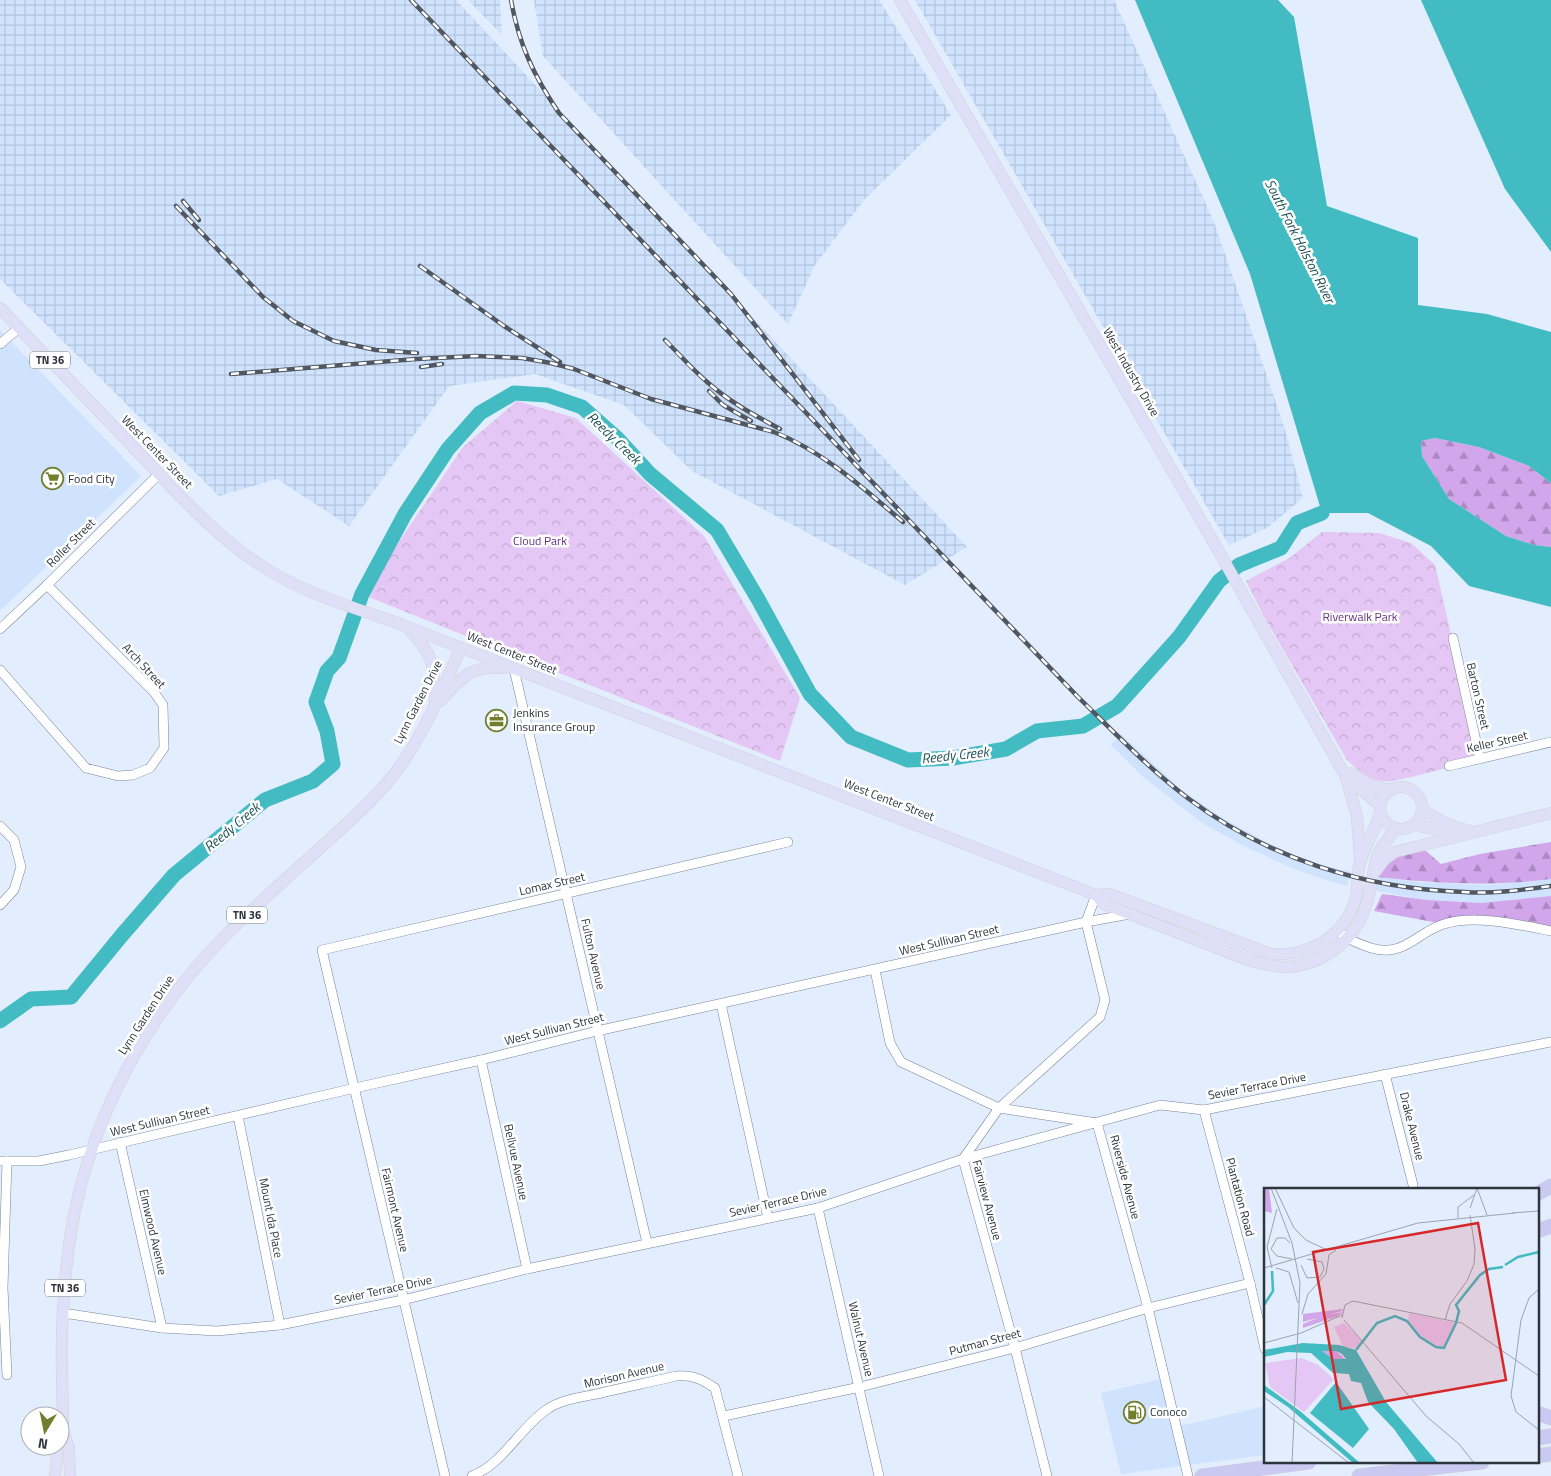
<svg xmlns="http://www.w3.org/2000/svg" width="1551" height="1476" font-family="'Titillium Web',sans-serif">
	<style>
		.built { fill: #d0e3fe }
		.industrial { fill: url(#industrial-grid) }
		.forest { fill: url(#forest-firs) }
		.park { fill: url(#park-crowns) }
		.water { fill: #42bbc3 }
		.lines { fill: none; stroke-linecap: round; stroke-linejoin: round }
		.river { stroke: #42bbc3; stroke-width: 15 }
		.minor-casing { stroke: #778598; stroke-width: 10 }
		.major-casing { stroke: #d1d2d4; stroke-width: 12 }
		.highway-casing { stroke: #d1d2d4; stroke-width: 15 }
		.minor { stroke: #fff; stroke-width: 9 }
		.major { stroke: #dfdff7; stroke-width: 11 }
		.highway { stroke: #c9c9f1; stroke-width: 14 }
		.rail-casing { stroke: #505761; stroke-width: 4.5 }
		.rail { stroke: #fff; stroke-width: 2.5; stroke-dasharray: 8; stroke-linecap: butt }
		.labels { text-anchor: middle; stroke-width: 5; stroke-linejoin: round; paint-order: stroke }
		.shield { fill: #fff; stroke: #6d7176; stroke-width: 1 }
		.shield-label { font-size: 11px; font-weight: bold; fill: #2e343c }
		.street-label { font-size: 12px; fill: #2e343c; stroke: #fff }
		.poi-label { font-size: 12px; fill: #2e343c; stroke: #fff; text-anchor: start }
		.park-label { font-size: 12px; fill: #693383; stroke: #fff }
		.water-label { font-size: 14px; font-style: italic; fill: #1d5054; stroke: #fff }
		.inset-river { fill: none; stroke: #42bbc3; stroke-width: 2.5 }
		.inset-road { fill: none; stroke: #9aa3b0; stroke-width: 1 }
		.view { fill: #d62828; fill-opacity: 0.15; stroke: #d62828; stroke-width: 2.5 }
		.inset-edge { fill: none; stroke: #2e343c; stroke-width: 2.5 }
	</style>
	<defs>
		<pattern id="industrial-grid" width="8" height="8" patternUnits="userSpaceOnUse" patternTransform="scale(1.25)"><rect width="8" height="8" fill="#d0e3fe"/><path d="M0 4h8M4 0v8" fill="none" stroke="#b3c3db"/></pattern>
		<pattern id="forest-firs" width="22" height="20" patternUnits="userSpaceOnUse" patternTransform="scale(1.25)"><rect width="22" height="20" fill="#d2a6eb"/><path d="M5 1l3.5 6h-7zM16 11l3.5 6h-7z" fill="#ab88c0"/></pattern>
		<pattern id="park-crowns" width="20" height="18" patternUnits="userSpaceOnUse" patternTransform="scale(1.25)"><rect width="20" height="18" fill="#e4c7f4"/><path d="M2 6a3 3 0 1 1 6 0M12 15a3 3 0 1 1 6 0" fill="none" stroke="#c4acd2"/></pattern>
	</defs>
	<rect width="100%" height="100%" fill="#e2edfe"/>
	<g class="built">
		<path d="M0,330L141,476L0,611Z"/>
		<path d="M1121,734L1183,791L1224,819L1264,841L1307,861L1351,872L1347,886L1323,879L1292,868L1244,846L1202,823L1142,776L1111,745Z"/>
		<path d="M1375,877L1419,882L1490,885L1551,879V896L1481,903L1427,900L1370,890Z"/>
		<path d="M1161,1379L1172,1426L1190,1424L1265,1406V1455L1121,1474L1101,1393Z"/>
	</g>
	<g class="industrial">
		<path d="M0,0H456L967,547L905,585L692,471L624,405L535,374L449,386L349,526L277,479L219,496L0,279Z"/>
		<path d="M468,0H500L502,35Z"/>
		<path d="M534,0H879L951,115L864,200L815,265L788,324L543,56Z"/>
		<path d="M915,0H1114L1214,222L1284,426L1303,498L1267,528L1229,545Z"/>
	</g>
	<g class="forest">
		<path d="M1435,438L1479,447L1529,466L1551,483V547L1534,545L1506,536L1449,499L1422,456L1421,441Z"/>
		<path d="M1551,842V879C1491,887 1435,883 1375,877L1395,852L1426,851L1441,864L1480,854Z"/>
		<path d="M1382,894L1427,900L1481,903L1551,896V931L1518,925L1444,924L1374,911Z"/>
	</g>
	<g class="park">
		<path d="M517,401L576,418L704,536L800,698L780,761L366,596L392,552L463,447Z"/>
		<path d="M1322,532L1379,533L1411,543L1435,565L1480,759C1461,763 1396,784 1380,781C1368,779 1356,768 1347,760L1264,617L1246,581L1291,557Z"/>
	</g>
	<g class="water">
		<path d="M1135,0H1278L1294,17L1327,206L1418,238V305L1487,314L1551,332V483L1529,466L1479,447L1435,438L1421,441L1422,456L1449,499L1506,536L1534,545L1551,547V607L1469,586L1431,546L1368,513H1322L1250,274Z"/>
		<path d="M1421,0H1551V252L1505,189Z"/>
	</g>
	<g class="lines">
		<path class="river" d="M0,1021L31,999L71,997L122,935L174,875L265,800L313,781L333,764L327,731L316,702L327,671L339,658L362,594L405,514L448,449L480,413L514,393L547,395L582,407L617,438L650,474L717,530L758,599L810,694L851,737L908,760L953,758L1006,749L1037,731L1083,726L1117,706L1179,637L1219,581L1239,565L1281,548L1297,523L1322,513"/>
		<defs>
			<g id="minor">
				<path d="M0,344L19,328"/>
				<path d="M0,629L47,585L159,474"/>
				<path d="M1453,638L1480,759"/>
				<path d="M514,669L647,1243"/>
				<path d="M0,670L86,768L118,776L133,775L150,768L164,748L163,705L154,692L47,585"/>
				<path d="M1449,766L1551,742"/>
				<path d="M0,826L14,840L21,867L14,890L0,905"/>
				<path d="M1086,922L1096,895"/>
				<path d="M1343,935C1351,941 1362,945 1371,948C1404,958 1417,932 1444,924C1474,914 1521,925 1551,931"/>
				<path d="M875,970L890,1043L901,1062L999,1108L1097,1123L1148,1308L1188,1476"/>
				<path d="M721,1004L768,1218"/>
				<path d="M481,1060L527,1269"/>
				<path d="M1385,1074L1413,1185"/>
				<path d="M1204,1110L1250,1283L1265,1349"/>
				<path d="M238,1116L280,1325"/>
				<path d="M120,1142L162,1328"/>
				<path d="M0,1161H39L69,1155L355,1088L481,1060L597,1031L1086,922L1130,914"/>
				<path d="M818,1208L879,1476"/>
				<path d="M63,1313L162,1328L217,1331L280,1325L403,1300L527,1269L818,1208L963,1159L1160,1105L1204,1110L1551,1042"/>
				<path d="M7,1375L3,1288L7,1161"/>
				<path d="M724,1416L860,1387L1015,1348L1148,1308L1250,1283"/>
				<path d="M445,1476L322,950L788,842"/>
				<path d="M472,1476C504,1463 518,1430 546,1410C561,1399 583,1397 601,1393C626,1387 651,1382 676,1376C694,1375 701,1379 715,1388L738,1476"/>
				<path d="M1047,1476L1015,1348L963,1159L999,1108L1100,1017L1105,1000L1086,922"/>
			</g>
			<g id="major">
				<path d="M900,0L1214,543L1346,777L1380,805"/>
				<path d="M0,308C46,356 93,405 139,453C179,495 219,540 268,570C310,596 360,609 405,626L1096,895L1104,904L1245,959C1259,963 1272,967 1286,967C1322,965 1353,942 1365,909C1371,892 1372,874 1377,857C1381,846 1389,837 1396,829"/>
				<path d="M408,628C434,655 434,664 435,701"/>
				<path d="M440,701C463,677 468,666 504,668"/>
				<path d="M1351,773L1374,787L1391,790"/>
				<path d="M1346,777L1357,817L1360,859"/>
				<circle cx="1401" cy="808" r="21"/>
				<path d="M1422,809C1437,820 1452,827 1470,831"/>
				<path d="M1414,825L1456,833"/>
				<path d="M1376,871L1384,860L1395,852L1551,813"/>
				<path d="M1096,895L1109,894L1271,954C1307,957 1344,937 1355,901C1359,888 1356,875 1360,863C1365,846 1375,831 1380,813"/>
				<path d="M63,1431L69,1448L70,1476"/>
				<path d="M60,1440L63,1431C63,1391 60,1351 63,1311C65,1273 69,1234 78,1197C101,1100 155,1006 225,936C259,902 295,871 330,839C349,822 369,804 386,784C420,745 439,695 461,648"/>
				<path d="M55,1476L58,1446"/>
			</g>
			<g id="highway">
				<path d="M1537,1194L1551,1186"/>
				<path d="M1537,1231L1551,1226"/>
				<path d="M1537,1413L1551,1418"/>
				<path d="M1537,1438L1551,1436"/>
				<path d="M1537,1456L1551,1454"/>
				<path d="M1202,1476L1309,1462"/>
				<path d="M1359,1476L1482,1462"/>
			</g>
		</defs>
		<use href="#minor" class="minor-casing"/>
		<use href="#major" class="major-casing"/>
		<use href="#highway" class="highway-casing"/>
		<use href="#minor" class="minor"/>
		<use href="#major" class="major"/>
		<use href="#highway" class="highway"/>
		<defs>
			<g id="rail">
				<path d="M411,0L1078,697C1114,732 1149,769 1189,799C1269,859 1366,889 1464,892C1493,894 1522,890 1551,886"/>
				<path d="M511,0C519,45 534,76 559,113L731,294L859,460"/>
				<path d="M183,201L199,220"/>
				<path d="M176,206L263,297L293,321L334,341L376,350L417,353"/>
				<path d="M420,266L504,326L560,362"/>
				<path d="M665,340C679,354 692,369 706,381C728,401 754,415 780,429"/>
				<path d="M421,367L442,364"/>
				<path d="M231,374L416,359L477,356L522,358L551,363L574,369L651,399L774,432C824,452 862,487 903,522"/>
				<path d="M709,391L723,405L751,421"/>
			</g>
		</defs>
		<use href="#rail" class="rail-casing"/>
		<use href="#rail" class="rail"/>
	</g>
	<defs>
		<symbol id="supermarket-ring" viewBox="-11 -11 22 22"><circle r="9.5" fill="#fff" stroke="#717e2b" stroke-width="1.5"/><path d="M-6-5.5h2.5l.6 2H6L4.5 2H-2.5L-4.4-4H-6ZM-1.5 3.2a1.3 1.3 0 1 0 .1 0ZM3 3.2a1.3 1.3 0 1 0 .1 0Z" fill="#717e2b"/></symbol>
		<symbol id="office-ring" viewBox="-11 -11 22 22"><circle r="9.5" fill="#fff" stroke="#717e2b" stroke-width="1.5"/><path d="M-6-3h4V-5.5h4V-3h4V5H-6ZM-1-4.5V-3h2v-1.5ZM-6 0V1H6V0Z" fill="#717e2b"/></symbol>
		<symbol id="fuel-ring" viewBox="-11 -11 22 22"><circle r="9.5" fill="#fff" stroke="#717e2b" stroke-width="1.5"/><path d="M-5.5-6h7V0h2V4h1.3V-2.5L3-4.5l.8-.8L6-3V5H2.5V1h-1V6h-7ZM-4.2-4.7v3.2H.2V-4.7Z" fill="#717e2b"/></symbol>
	</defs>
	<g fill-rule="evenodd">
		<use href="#supermarket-ring" x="40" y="466" width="25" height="25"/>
		<use href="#office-ring" x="484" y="708" width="25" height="25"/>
		<use href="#fuel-ring" x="1122" y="1400" width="25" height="25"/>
	</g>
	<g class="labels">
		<g class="shield">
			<rect x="30" y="351.5" width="40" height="17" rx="4"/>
			<rect x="227" y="906.5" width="40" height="17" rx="4"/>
			<rect x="45" y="1279.5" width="40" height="17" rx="4"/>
		</g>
		<g class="shield-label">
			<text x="50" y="364">TN 36</text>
			<text x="247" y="919">TN 36</text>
			<text x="65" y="1292">TN 36</text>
		</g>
		<g class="street-label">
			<text transform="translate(1131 372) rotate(60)" y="4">West Industry Drive</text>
			<text transform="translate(157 452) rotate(46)" y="4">West Center Street</text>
			<text transform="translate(71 543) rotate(-45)" y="4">Roller Street</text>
			<text transform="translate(512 653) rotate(22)" y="4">West Center Street</text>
			<text transform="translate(144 666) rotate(47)" y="4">Arch Street</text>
			<text transform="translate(1478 696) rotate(77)" y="4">Barton Street</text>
			<text transform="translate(418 702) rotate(-63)" y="4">Lynn Garden Drive</text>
			<text transform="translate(1497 742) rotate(-13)" y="4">Keller Street</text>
			<text transform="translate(889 800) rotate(21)" y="4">West Center Street</text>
			<text transform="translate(552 884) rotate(-13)" y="4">Lomax Street</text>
			<text transform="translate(949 940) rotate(-13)" y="4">West Sullivan Street</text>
			<text transform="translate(593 954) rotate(77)" y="4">Fulton Avenue</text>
			<text transform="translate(146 1015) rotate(-57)" y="4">Lynn Garden Drive</text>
			<text transform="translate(554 1029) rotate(-14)" y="4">West Sullivan Street</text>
			<text transform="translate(1257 1086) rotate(-11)" y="4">Sevier Terrace Drive</text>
			<text transform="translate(160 1121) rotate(-13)" y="4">West Sullivan Street</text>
			<text transform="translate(1412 1126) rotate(76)" y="4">Drake Avenue</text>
			<text transform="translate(516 1162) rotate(78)" y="4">Bellvue Avenue</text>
			<text transform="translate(1125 1177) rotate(75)" y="4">Riverside Avenue</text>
			<text transform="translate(1240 1197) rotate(75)" y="4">Plantation Road</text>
			<text transform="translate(987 1200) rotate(75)" y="4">Fairview Avenue</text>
			<text transform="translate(778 1202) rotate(-13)" y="4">Sevier Terrace Drive</text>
			<text transform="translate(395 1210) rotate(77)" y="4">Fairmont Avenue</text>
			<text transform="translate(271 1218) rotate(79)" y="4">Mount Ida Place</text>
			<text transform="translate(153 1232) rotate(77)" y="4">Elmwood Avenue</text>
			<text transform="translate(383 1290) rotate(-12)" y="4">Sevier Terrace Drive</text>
			<text transform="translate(861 1339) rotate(77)" y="4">Walnut Avenue</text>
			<text transform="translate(985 1342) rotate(-15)" y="4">Putman Street</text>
			<text transform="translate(624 1375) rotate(-13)" y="4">Morison Avenue</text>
		</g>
		<g class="poi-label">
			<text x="68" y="483">Food City</text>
			<text x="513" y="717">Jenkins<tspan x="513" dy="14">Insurance Group</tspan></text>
			<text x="1150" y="1416">Conoco</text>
		</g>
		<g class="park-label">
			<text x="540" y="545">Cloud Park</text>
			<text x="1360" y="621">Riverwalk Park</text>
		</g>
		<g class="water-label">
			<text transform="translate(1300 241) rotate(63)" y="5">South Fork Holston River</text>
			<text transform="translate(614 438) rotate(44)" y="5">Reedy Creek</text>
			<text transform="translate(955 755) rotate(-6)" y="5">Reedy Creek</text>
			<text transform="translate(232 827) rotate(-40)" y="5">Reedy Creek</text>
		</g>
	</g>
	<g transform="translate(1264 1188)">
		<rect width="275" height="275" fill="#e2edfe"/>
		<path d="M0,0H5L8,25L0,23ZM79,121L78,123L39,134V126ZM79,124L74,128L39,140V136L58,128ZM58,163H72L82,172L70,171Z" fill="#d2a6eb"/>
		<path d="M145,125L192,135L179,159L173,158L157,148L144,133ZM80,135L98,153L91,160L79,159L70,139ZM38,170L54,177L70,191L40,224L6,199L1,175Z" fill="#e4c7f4"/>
		<path d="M39,155L75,157L92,162L122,214L174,275H154L130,241L104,214L97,195L87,193L85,186L69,185L47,165L23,164L0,169V162ZM72,163L78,166L82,171H70L58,163ZM72,194L105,241L89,260L46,225ZM0,197L36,223L96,275H89L24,219L0,203Z" fill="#42bbc3" fill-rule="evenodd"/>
		<path class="inset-river" d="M241,77L254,69L275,64M0,117L9,103L8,83M92,162L113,135L131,128L143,133L156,149L172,159L180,160L192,135L195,123L192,117L216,87L225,81L239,79"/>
		<path class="inset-road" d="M7,0L28,55L36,95L28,275M11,0L30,40L42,52L63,62M213,0L223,27M206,20L213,0M248,25L275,23M194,30V19L210,7M26,55L21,50H13L7,61L13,68L28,71M37,77L43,90L56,89L60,81L58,74L43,71M0,80L154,35L251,25M8,80L3,59L13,21M12,80L25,84L34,115M275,101L265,110L257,132L247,208L252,224L275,242M38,126L44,106L62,86L65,67L72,62M78,130L81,117L89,113L198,135L275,188M80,132L162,228L195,256L210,275M181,132L186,116L203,93L210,76L211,61L206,27M0,155L37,145L78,127M0,209L85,275"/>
		<path class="view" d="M214,35L242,192L77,221L49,64Z"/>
		<rect width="275" height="275" class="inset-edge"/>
	</g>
	<g transform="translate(45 1431) rotate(190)"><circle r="24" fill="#ffffff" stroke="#abaeb1"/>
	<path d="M0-4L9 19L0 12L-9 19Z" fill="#717e2b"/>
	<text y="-8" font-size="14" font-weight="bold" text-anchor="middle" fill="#2e343c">N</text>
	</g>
</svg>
